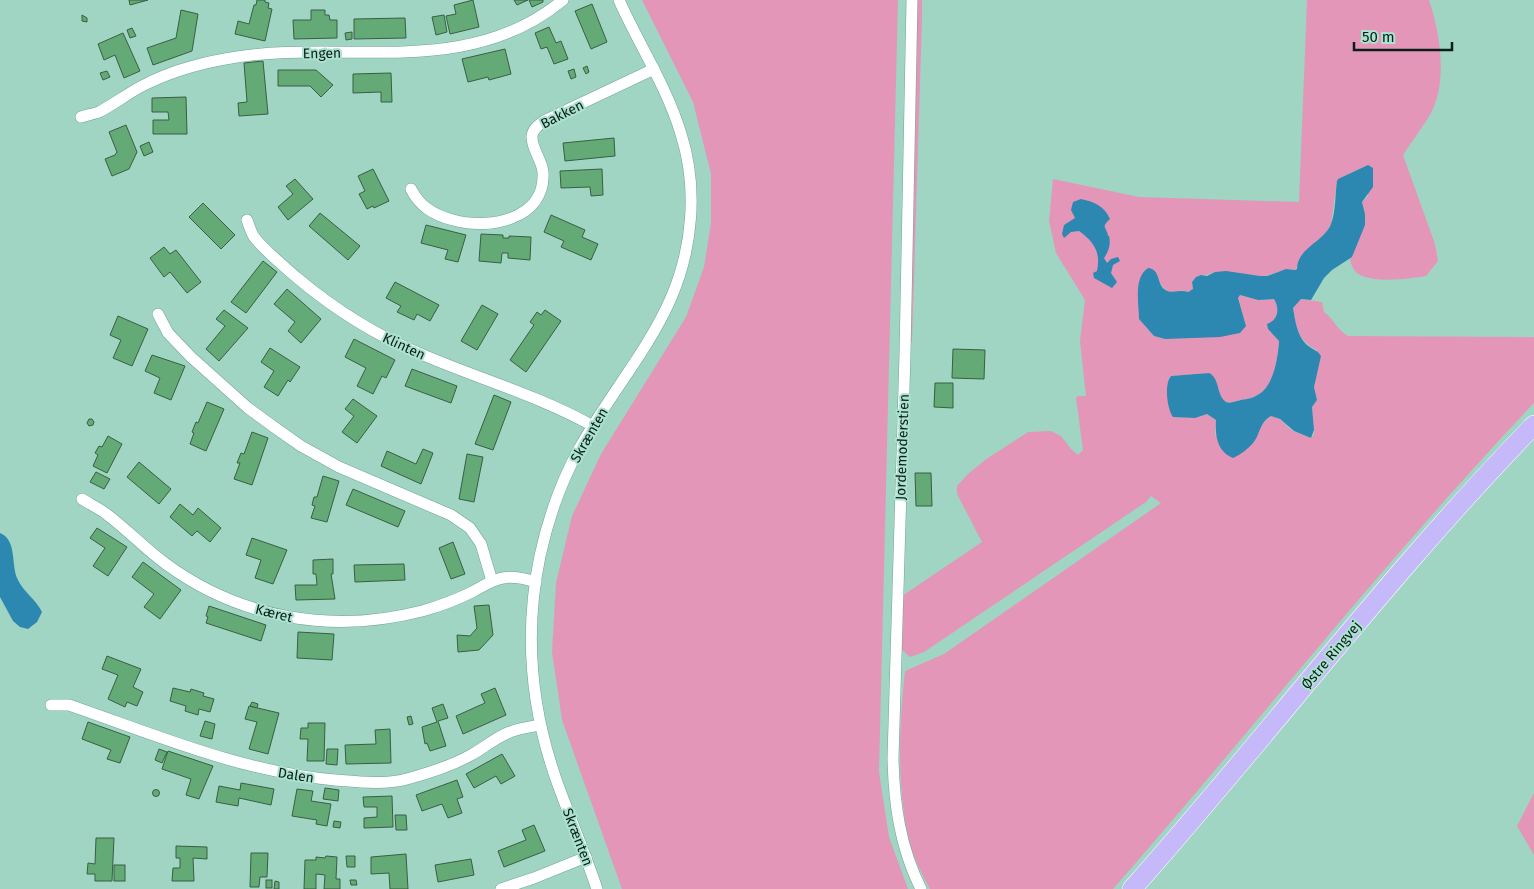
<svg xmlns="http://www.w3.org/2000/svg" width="1534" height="889" font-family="'Fira Sans',sans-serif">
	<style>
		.green { fill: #e496b9 }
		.water { fill: #2c88b0 }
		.building { fill: #64aa77; stroke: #395e43 }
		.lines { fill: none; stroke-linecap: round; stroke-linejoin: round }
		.minor-casing { stroke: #71a593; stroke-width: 12 }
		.primary-casing { stroke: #fff; stroke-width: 20 }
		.minor { stroke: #fff; stroke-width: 11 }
		.primary { stroke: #c6b9f9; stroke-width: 19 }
		.labels { text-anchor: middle; stroke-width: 4; stroke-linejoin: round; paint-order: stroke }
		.street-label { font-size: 14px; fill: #091f18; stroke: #ace2cf }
	</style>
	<rect width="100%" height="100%" fill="#9fd5c2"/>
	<g class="green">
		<path d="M642,0H898L879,772L889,837L908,889H622L562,720L552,652L556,583L572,516L601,454L686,317L704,267L711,223V174L693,102Z"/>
		<path d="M916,0H922V19L912,342H909Z"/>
		<path d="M1307,0H1429C1440,33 1448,81 1431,113C1423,127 1412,141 1403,155L1435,244L1438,261L1426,276C1407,279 1378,283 1360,275C1354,272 1351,265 1350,259L1352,257L1365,214L1362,202L1368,196V165L1338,179L1337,181L1331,224L1324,236L1316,241L1295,270C1281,268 1277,274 1264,276C1249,278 1232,271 1216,272C1210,273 1208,276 1201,275L1196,277L1192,282L1193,289L1188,292C1183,290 1180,291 1175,292C1162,293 1160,281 1155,271L1139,319L1154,336L1165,339L1246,326L1238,298L1239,295L1258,300L1274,299C1281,310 1275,319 1268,329L1279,341C1278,357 1274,385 1259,394C1254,398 1247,399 1241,400C1236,401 1230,404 1226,402C1216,396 1219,379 1209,373L1171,376L1169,377L1174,417L1194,418L1207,414L1216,420L1215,435L1254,442L1261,425L1271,416C1282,417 1286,428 1295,432C1300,434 1306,435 1311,438L1314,434L1312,407L1317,400L1314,387L1317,350C1298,341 1296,327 1293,308L1300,299L1322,302L1324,312C1334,319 1336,329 1348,336L1534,337V403C1386,559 1254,728 1113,889H930C921,873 910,850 907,832C897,779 899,724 905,671L944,654L1161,503L1151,496L1146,502L924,652L910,657L902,650V596L982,542L957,494V486L968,474L985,460L1028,432L1051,431L1061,436L1071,449L1078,455L1083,450L1076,398L1078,396H1086L1080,341L1085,300L1056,253L1049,221L1053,179L1139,197L1299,202Z"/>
		<path d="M1534,793V855L1517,826Z"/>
	</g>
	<g class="water">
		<path d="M1368,165L1373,168V187L1362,202L1365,214V225L1352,257L1332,270L1324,278L1311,300L1301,299L1293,308C1295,320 1297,334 1305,343C1310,349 1317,349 1321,356L1314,387L1317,400L1312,407L1314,430L1311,438L1294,431L1280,419L1271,416C1258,424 1261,434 1253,443C1248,449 1240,455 1233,458C1217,452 1215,435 1216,420L1207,414L1195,418L1173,417C1167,409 1164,384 1171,376L1209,373C1220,378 1216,395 1226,402C1230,404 1236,401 1241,400C1247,399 1254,398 1259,394C1274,385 1278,357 1279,341L1268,329L1267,324C1278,320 1280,309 1274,299L1258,300L1240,295L1238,298L1246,326L1240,333L1220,337L1165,339L1154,336L1139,319C1139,304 1133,278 1148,268C1160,269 1157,283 1164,289C1171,295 1180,289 1188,292L1193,289L1192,282L1196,277L1201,275L1207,276L1215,272L1226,271L1260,276H1267L1286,269L1295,270L1297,269C1297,248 1324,242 1331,224C1336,211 1335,195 1337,181L1338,179Z"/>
		<path d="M1081,199C1095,202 1104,206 1110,219C1100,228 1107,227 1108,236H1109C1111,244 1109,251 1104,258L1107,263L1111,259L1118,257L1120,261L1113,265L1111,273L1117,282L1112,288L1094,278L1093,273L1097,271C1101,252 1094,242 1079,231L1071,232L1064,238L1062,234L1064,225L1075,218L1071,210L1073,202Z"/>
		<path d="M0,533C17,540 11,564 17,578C23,592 36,599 42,612L37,622L28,629L20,627L13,621L0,597Z"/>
	</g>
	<g class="building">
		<path d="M129,0H148L130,5Z"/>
		<path d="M257,0H265V2L269,3L268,8L272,9L265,41L235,34L238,21L249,24L254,5H256Z"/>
		<path d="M473,0L479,27L450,34L446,16L456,14L454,5Z"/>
		<path d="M514,0H528L517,5Z"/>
		<path d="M529,0H543V2L532,7Z"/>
		<path d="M592,4L607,42L591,49L575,11Z"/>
		<path d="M181,10L198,14L192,51L153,65L147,48L176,38Z"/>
		<path d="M311,10H325V15H329L330,20H337V38L294,39L293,20H311Z"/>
		<path d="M82,15L87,18V22L82,21Z"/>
		<path d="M444,15L447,32L436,35L432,17Z"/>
		<path d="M405,18L406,38L354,39V19Z"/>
		<path d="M549,27L556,43L561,41L568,59L554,64L547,47L541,49L535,33Z"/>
		<path d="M132,28L136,36L130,38L127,30Z"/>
		<path d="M352,32V39L346,40L345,33Z"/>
		<path d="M123,33L140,71L124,78L115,55L104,60L98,44Z"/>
		<path d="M505,49L511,74L489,80L488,77L468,82L462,59Z"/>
		<path d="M263,61L268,114L239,116L238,103L247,102L244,63Z"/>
		<path d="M587,66L589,72L586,74L583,68Z"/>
		<path d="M574,69L576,77L571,79L568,71Z"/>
		<path d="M278,70H316L333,85L321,97L310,86H278Z"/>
		<path d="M107,71L110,77L103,80L100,73Z"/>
		<path d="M391,73L392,102H381V92L353,93V74Z"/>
		<path d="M186,97L187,134H153V120H169L168,112H152V98Z"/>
		<path d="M126,125L137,152L129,169L112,176L105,159L115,155L117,152L109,132Z"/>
		<path d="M614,138L615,156L565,161L563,143Z"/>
		<path d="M149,142L153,152L144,156L140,146Z"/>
		<path d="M373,169L389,201L374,208L373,206L367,209L359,194L365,191L358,176Z"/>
		<path d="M602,169L603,195L591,196L590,187L561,188L560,171Z"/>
		<path d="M295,179L313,199L288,220L278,207L293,194L286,186Z"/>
		<path d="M203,203L235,235L221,249L189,217Z"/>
		<path d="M320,213L360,246L348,260L309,226Z"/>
		<path d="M551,215L585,230L582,237L598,244L591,260L561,247L564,241L544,232Z"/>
		<path d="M426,225L466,235L458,262L445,259L448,250L421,243Z"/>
		<path d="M481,234L503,235V238H509V236L531,237L530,260L508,258V253H502L501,263L479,261Z"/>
		<path d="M164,247L170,254L176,250L201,282L187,293L170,272L164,277L150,258Z"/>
		<path d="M263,261L277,272L246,313L231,302Z"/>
		<path d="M395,282L439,305L430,321L417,314L414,320L397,312L401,306L386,298Z"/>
		<path d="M287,289L321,319L301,343L288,331L295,322L274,304Z"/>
		<path d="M482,305L498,314L477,350L461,341Z"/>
		<path d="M224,310L248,328L219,361L206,349L225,326L216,319Z"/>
		<path d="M545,310L561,321L526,372L510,360L534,325L530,322L537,312L541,315Z"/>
		<path d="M118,316L148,329L132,366L113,358L121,340L110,335Z"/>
		<path d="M354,339L395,360L386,378L382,376L373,394L357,386L366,368L345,357Z"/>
		<path d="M270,348L300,367L290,382L288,380L278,396L264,387L274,371L261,362Z"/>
		<path d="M953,349L985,350L984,379L952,378Z"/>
		<path d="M152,355L185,366L171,400L154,393L160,378L145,371Z"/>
		<path d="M412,369L457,386L451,403L405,386Z"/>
		<path d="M935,383H953V408L934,407Z"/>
		<path d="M494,395L511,402L493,450L475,444Z"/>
		<path d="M353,399L377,416L357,443L342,432L354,416L345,409Z"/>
		<path d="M207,402L224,409L206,451L190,444L194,433L192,432L196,422L198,423Z"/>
		<path d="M89,419H92L94,422L93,425L89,426L87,423Z"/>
		<path d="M252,432L268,438L252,485L234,479L240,463H237L241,453L244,454Z"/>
		<path d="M108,436L122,444L107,473L93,466L98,455L95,453L99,446L102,447Z"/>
		<path d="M423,449L433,453L421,484L381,466L387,451L416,464Z"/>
		<path d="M467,454L483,457L474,502L459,499Z"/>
		<path d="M139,462L171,489L159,504L127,477Z"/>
		<path d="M96,472L110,479L104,489L90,482Z"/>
		<path d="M915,473H931L932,506H916Z"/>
		<path d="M323,476L339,481L327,522L311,518L315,506L312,505L314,497H317Z"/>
		<path d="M353,489L405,511L398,527L346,505Z"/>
		<path d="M180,504L193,515L198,508L221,528L210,542L197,531L192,536L170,517Z"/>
		<path d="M97,528L127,547L108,576L93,566L105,548L90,538Z"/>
		<path d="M252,538L287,550L273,584L255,578L261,560L246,555Z"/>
		<path d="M453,542L465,574L451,579L439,548Z"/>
		<path d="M333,559V574H331L335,599L296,600L295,585H317L316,574H313V560Z"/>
		<path d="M143,562L181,590L160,619L144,607L154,594L132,577Z"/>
		<path d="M404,564L405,580L355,582L354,565Z"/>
		<path d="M489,605L493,635L479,650L458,652L457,635L470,636L477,628L474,606Z"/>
		<path d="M209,606L266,625L261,641L206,623L208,617L206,616Z"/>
		<path d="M298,632L334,634L332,660L297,658Z"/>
		<path d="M107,656L141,669L133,687L143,692L137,706L127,702L125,707L108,699L118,675L102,669Z"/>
		<path d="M173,688L190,692L191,689L204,693L203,696L214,699L210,712L199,709L198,715L185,711L186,706L170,701Z"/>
		<path d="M495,688L506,715L463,734L456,716L485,703L481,694Z"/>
		<path d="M252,702L258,704L257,708L250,706Z"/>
		<path d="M443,704L448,718L438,721L446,746L430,751L427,743L425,744L422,727L437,722L432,708Z"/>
		<path d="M249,706L279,713L268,754L249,749L257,722L245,719Z"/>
		<path d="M411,716L413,724L409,725L407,717Z"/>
		<path d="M205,721L215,724L212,739L200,736Z"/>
		<path d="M88,722L130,737L120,763L107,759L111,750L82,739Z"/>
		<path d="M308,723H325L324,761H307L308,739H300L301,728H308Z"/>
		<path d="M390,729L391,763L346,764L345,745L376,744L375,730Z"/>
		<path d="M159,749L167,752L162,763L155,760Z"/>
		<path d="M327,749H338L337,765L326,764Z"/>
		<path d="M168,751L213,766L199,799L186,795L191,779L162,769Z"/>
		<path d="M502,754L515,776L501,784L496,776L474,788L466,774Z"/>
		<path d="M457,780L463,797L457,799L462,813L448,818L442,804L422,811L416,795Z"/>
		<path d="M241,783L274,789L271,805L239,798L238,806L216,802L219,786L240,790Z"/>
		<path d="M325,788L339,790L338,801L323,799Z"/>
		<path d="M297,789L313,791L311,801L331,804L327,826L316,824L317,820L292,816Z"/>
		<circle cx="156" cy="793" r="3.5"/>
		<path d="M392,796L393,827L364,828V818L377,817V807H364L363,797Z"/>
		<path d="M395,815H406L407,830H396Z"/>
		<path d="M334,821L341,822L340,828L333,827Z"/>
		<path d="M534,825L545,851L504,867L498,851L526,840L522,830Z"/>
		<path d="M96,838H114L112,881H95V874H87L88,863L95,864Z"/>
		<path d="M176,846L207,847V859L193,858L194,881H172L173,868H180V858H176Z"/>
		<path d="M251,853H268L267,877H260L259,887H250Z"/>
		<path d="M406,854L408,889H390L389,873L371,874V857Z"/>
		<path d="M326,856L337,857L336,879H340V889H324L325,875L316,874V889H304L305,860H316V857L325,858Z"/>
		<path d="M346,856H355V867H347Z"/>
		<path d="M471,859L474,875L438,882L435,865Z"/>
		<rect x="114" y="865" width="11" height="16"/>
		<rect x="266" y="880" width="6" height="8"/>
		<path d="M350,880H356L357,885H351Z"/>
		<path d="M275,881L279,882V889H274Z"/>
	</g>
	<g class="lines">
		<defs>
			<g id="minor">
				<path d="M912,0L905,354L893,758C894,804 900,847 921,889"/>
				<path d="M81,117C87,115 94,114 99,112C114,104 127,94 142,86C167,73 197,64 225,59C340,37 464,82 563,0"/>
				<path d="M411,189C420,207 434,215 453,220C488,230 546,220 543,172C542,160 531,148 532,136C533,129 538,125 544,121L654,69"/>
				<path d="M247,220C249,225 250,230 253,235C258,245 286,268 296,277C334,309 375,335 421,354C479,379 537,395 593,426"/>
				<path d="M158,314L168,333L191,357L248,408L274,427L301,446L339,467L451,515L470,528L481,544L492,581"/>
				<path d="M82,499C90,504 98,508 105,513C127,529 145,549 166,564C241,619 333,634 422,611C440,606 456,600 472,592C482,587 491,580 503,578C513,576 526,579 536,582"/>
				<path d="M51,705H69C156,735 242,772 335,780C359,782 384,785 407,779C429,773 451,766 471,755C484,748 496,737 510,732C520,728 530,727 540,725"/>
				<path d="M501,889L534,878L586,857"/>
				<path d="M597,889C585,853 570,818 557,782C531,709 524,632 540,556C548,519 561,482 579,449C607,398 648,351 671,298C693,247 698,187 681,134C667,87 639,45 619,0"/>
			</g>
			<path id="primary" d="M1132,889C1268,736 1391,572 1534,425"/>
		</defs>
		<use href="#minor" class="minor-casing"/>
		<use href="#primary" class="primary-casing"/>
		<use href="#minor" class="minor"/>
		<use href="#primary" class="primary"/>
	</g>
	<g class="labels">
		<g class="street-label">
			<text transform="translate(322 53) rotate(-1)" y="5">Engen</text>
			<text transform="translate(562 114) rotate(-27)" y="5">Bakken</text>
			<text transform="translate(404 346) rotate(25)" y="5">Klinten</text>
			<text transform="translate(589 435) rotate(-60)" y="5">Skrænten</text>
			<text transform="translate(902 447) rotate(-88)" y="5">Jordemoderstien</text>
			<text transform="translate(274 613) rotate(14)" y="5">Kæret</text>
			<text transform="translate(1331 655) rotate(-50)" y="5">Østre Ringvej</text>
			<text transform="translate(296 775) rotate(9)" y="5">Dalen</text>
			<text transform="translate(578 837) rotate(69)" y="5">Skrænten</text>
		</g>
	</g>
	<path d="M1354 42v8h98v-8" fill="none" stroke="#091f18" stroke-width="2.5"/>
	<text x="1362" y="42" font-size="15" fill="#091f18" stroke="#ace2cf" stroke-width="4" paint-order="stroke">50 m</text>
</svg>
